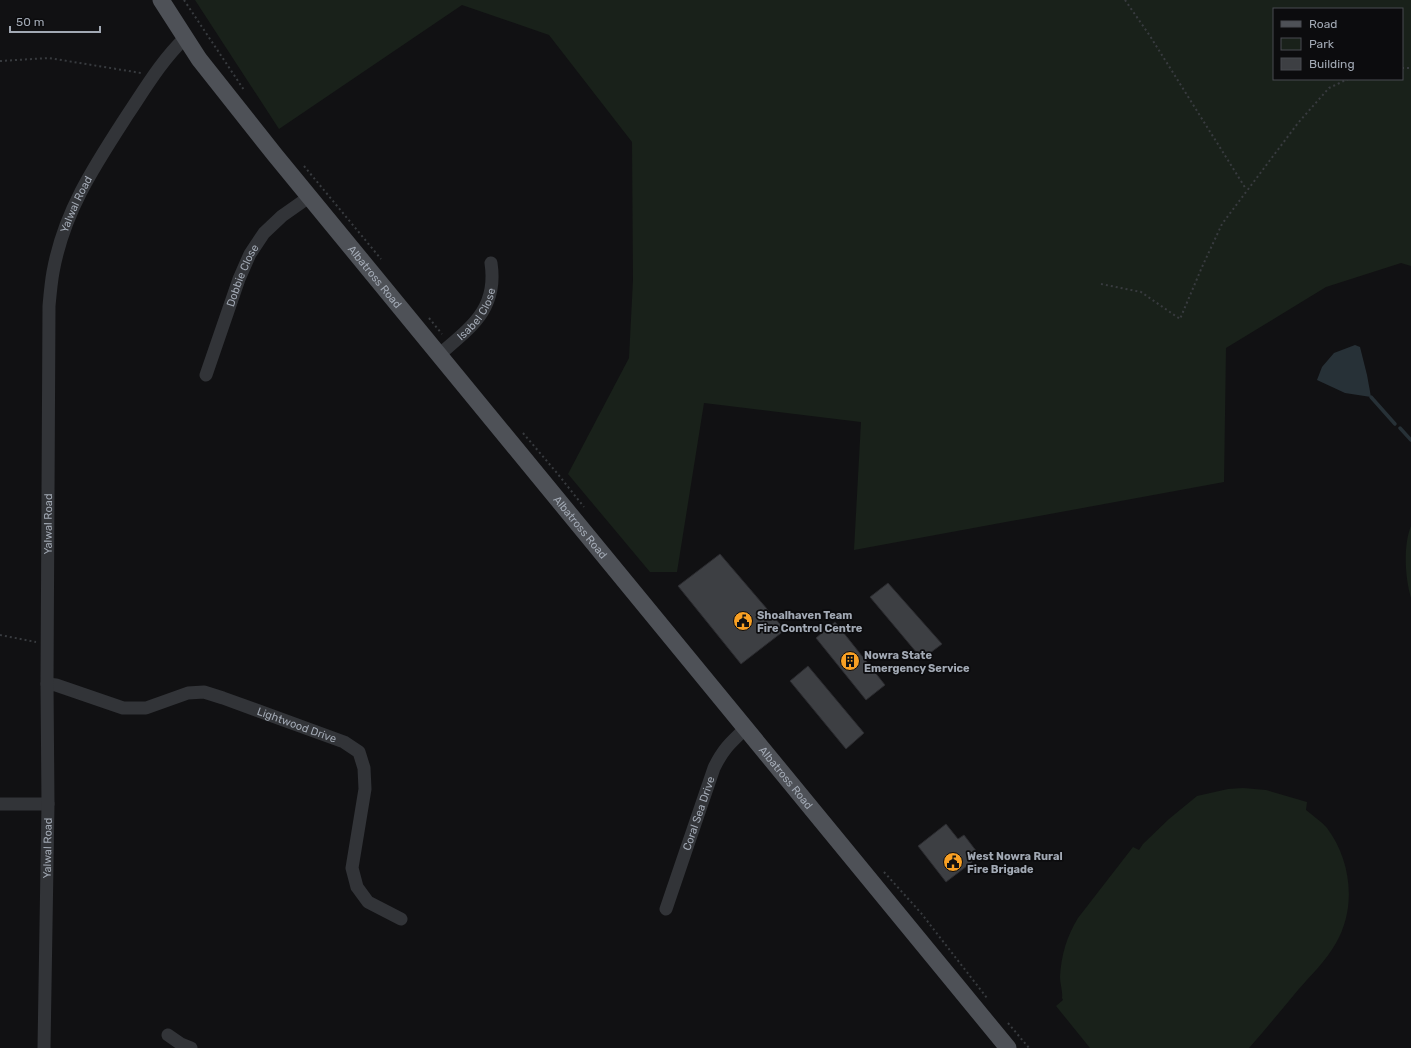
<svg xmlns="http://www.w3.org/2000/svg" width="1411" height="1048" font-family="Rubik,sans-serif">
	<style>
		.green { fill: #19211a; fill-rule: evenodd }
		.water { fill: #273137 }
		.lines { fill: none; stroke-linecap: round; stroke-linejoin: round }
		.stream { stroke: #273137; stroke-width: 3.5 }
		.building { fill: #3d3f43; stroke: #2b2b2f }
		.path { stroke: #383b3f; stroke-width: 2; stroke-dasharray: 2 3; stroke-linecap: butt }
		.minor { stroke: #323438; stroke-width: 13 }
		.major { stroke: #4e5157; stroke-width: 17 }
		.labels { text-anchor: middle; stroke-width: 3.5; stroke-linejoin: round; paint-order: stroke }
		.street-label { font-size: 11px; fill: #a2a9b4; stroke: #0c0c0e }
		.poi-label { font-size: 11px; font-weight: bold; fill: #a2a9b4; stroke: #0c0c0e; text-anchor: start }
	</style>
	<rect width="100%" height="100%" fill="#111113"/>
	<g class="green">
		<path d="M195,0H1411V266L1401,263L1326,287L1226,348L1224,482L854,550L861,422L704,403L677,572H650L568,474L629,358L633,280L632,142L549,35L462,5L279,129ZM1274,9H1402V79H1274Z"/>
		<path d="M1411,526V598C1405,578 1403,545 1411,526Z"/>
		<path d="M1243,788L1266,790L1307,802L1306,810C1313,816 1321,821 1327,828C1351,860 1357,907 1336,943C1326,961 1311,975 1298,990C1282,1009 1266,1029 1249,1048H1090L1056,1006L1063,1000L1062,998C1063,992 1060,984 1060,977C1061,955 1067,936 1078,918L1133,847L1139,850L1143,844L1169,819L1197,796L1228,789Z"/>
	</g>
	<path class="water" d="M1355,345L1360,347L1367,375L1371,397L1345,393L1317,380L1322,367L1334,353Z"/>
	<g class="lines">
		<g class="stream">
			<path d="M1371,397L1395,424"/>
			<path d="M1400,428L1411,440"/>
		</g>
	</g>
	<g class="building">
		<path d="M720,554L785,630L741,664L678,586Z"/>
		<path d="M888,583L942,644L922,659L870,597Z"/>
		<path d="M835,622L885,685L866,700L816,638Z"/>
		<path d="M808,666L864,733L846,749L790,681Z"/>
		<path d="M946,824L958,839L964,835L980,856L946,882L918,846Z"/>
	</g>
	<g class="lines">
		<g class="path">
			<path d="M184,0L244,90"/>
			<path d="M1125,0L1150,36L1246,189"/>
			<path d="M0,61L49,58L141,73"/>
			<path d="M1402,68H1411"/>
			<path d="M304,166L381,259"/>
			<path d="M1101,284L1141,292L1180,319L1202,267L1222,224L1298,123L1329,88L1348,79"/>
			<path d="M429,318L442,334"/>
			<path d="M523,433L557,473L584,507"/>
			<path d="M0,635L36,642"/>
			<path d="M884,872L921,913L987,998"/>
			<path d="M1008,1023L1029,1048"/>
		</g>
		<g class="minor">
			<path id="s1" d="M440,354C471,327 498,309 491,263"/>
			<path id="s2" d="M206,375L239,279L250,254L264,233L282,216L309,197"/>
			<path id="s3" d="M47,684L56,685L123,708H146L188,693L204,692L223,698L344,742L359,752L364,768L365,789L352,868L357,887L368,902L401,919"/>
			<path d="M0,804H48"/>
			<path id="s4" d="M666,909L714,768C723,749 731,742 746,728"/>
			<path d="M168,1035L181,1044L191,1048"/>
			<path id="s5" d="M44,1048L48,804L47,684L49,306C50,295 51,283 53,272C64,211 95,165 128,114C146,87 162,60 185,38"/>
		</g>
		<path class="major" id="s6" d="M161,0L199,59L275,155L1008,1048"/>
	</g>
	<defs>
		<symbol id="civic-disc" viewBox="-11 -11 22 22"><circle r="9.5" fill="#f8a024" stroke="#0c0c0e"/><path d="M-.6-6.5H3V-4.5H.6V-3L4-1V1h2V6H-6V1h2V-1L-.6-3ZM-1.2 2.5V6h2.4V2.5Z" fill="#111"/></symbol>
		<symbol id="building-disc" viewBox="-11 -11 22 22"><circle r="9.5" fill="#f8a024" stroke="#0c0c0e"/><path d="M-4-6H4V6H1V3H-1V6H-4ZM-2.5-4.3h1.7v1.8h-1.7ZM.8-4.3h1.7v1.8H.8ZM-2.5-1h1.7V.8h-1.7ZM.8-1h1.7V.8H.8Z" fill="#111"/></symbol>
	</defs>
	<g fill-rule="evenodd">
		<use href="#civic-disc" x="732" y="610" width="22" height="22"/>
		<use href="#building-disc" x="839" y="650" width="22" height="22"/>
		<use href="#civic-disc" x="942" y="851" width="22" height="22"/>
	</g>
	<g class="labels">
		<g class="street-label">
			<text dy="4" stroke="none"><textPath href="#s5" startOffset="848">Yalwal Road</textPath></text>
			<text dy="4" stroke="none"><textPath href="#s2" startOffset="106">Dobbie Close</textPath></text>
			<text dy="4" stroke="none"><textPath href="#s6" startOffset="350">Albatross Road</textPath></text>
			<text dy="4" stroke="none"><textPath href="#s1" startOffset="55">Isabel Close</textPath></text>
			<text dy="4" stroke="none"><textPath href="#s5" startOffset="524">Yalwal Road</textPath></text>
			<text dy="4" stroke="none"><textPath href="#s6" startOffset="674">Albatross Road</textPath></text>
			<text dy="4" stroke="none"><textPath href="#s3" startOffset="262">Lightwood Drive</textPath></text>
			<text dy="4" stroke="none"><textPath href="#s6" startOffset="998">Albatross Road</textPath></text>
			<text dy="4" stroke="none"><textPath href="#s4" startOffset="101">Coral Sea Drive</textPath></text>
			<text dy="4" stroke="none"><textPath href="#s5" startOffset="200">Yalwal Road</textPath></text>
		</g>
		<g class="poi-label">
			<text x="757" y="619">Shoalhaven Team<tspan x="757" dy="13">Fire Control Centre</tspan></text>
			<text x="864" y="659">Nowra State<tspan x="864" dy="13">Emergency Service</tspan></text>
			<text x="967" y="860">West Nowra Rural<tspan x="967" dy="13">Fire Brigade</tspan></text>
		</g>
	</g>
	<rect x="1273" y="8" width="130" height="72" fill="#0c0c0e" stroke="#484b50"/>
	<rect x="1281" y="21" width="20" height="6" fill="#4e5157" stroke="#484b50"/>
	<text x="1309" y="28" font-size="12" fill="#a2a9b4">Road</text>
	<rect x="1281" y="38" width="20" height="12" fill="#19211a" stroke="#484b50"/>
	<text x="1309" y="48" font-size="12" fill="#a2a9b4">Park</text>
	<rect x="1281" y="58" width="20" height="12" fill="#3d3f43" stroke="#484b50"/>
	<text x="1309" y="68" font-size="12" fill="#a2a9b4">Building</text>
	<path d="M10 26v6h90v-6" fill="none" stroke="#a2a9b4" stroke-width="2"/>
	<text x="16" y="26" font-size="12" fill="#a2a9b4" stroke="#0c0c0e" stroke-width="3" paint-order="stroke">50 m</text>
</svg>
